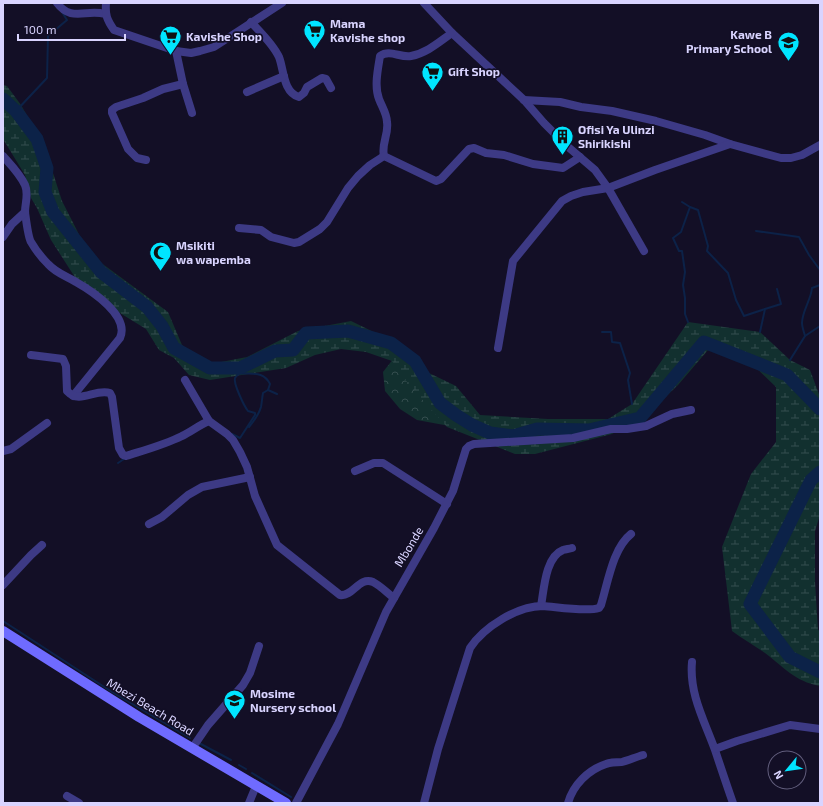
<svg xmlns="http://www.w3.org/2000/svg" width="823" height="806" font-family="'Exo 2',sans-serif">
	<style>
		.forest { fill: url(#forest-crowns) }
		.wetland { fill: url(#wetland-marsh) }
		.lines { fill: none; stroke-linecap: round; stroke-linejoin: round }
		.stream { stroke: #0c2248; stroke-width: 2 }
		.river { stroke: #0c2248; stroke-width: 13 }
		.minor { stroke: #3d3a85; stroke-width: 8 }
		.secondary { stroke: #6f6bff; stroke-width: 10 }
		.labels { text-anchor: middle; stroke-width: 3.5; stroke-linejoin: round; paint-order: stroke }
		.poi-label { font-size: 12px; font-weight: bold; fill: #d9d4ff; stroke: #130f26; text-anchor: start }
		.street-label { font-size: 12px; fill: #d9d4ff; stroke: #130f26 }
	</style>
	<defs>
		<pattern id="forest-crowns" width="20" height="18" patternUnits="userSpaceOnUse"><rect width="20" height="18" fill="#12302f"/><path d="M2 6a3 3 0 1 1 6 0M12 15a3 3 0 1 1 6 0" fill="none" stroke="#344d4e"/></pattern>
		<pattern id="wetland-marsh" width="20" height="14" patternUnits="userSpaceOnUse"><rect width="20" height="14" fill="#12302f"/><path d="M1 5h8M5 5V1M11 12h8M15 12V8" fill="none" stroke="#344d4e"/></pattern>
	</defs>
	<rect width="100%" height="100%" fill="#130f26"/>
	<path class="forest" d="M397,354L493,434L417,420L400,409L385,391L383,372Z"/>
	<path class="wetland" d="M3,85L7,86L21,105L44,145L62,201L89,254L168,312L182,345L200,362L216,363L247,357L298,331L351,321L388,339L429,373L456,386L480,415L548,419H608L632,404L688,322L760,332L790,360L810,370L820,397V515L815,531V582L818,630L820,631V686C794,681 785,668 765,653C755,646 743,639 732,631L722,547L751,474L776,442V387L748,360L708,350L678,385L650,412L612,434L535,454H515L447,427L409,385L392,361L366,352L341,349L315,355L286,368L210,380L189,375L174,358L159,350L146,329L115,310L78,282L51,240L37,208L31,198L25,175L3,139Z"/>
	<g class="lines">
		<g class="stream">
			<path d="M16,111L47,78L48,36L67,20L62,12"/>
			<path d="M682,202L690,207L681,232L673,238L679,251H682L685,272L683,285L685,298V314L688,322"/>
			<path d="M690,207L698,210L708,246L707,251L728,273L736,300L744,316L765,309"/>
			<path d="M756,231L799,237L809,255L820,270"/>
			<path d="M602,332H611L612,342L620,343L630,373L628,380L632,404"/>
			<path d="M760,332L765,309L781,304L777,289"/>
			<path d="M805,336L820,326"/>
			<path d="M790,360L805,336C804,332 802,327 802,323C802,311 811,300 812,288L820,285"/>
			<path d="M226,368C230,370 235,372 239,373C251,375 263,370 270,384L268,390L277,394"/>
			<path d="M249,427C254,421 259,414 261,407C262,402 262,398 263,393L268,390"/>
			<path d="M232,434L240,438L255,415V413L248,411C244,406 233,383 235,378C236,376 238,375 240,373"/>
			<path d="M118,463L124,459"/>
			<path d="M3,621L112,692L190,738"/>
			<path d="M199,743L231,760"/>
			<path d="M239,765L246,769"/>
			<path d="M252,773L291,797"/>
		</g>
		<g class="river">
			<path d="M3,99L16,111L37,139L47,168L45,192L53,212L101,272L147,307L162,326L174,348L210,368H240L275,351L293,350L306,333L348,331L391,343L415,361L440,403L456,415L472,425L490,433L513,436L537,429L589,430L640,418L704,342L787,375L820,409"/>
			<path d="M820,472L811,480L750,604L790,657L820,672"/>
		</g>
		<g class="minor">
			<path d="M57,3C71,22 86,9 105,14"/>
			<path d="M106,3C105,15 107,20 114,30L176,51L191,53L200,51L214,47L282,3"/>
			<path d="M424,3L452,33L524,100L544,123L567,146L595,170L608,188L644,251"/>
			<path d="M251,22C261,33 273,44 279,57C284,70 283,92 299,97L304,93L307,87L322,78L326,79L331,88"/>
			<path d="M452,33C439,42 427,53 411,56C400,58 390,49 380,56C378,69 374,86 379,99C382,107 387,114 387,122C389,134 381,144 384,156L436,181L441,179L469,149L474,148L486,153L504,155L533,164L563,168L580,157"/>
			<path d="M176,51L183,84L192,113"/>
			<path d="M247,92L284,76"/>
			<path d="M524,100L560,102L581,107L612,111L656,121L705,135L730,144L781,158H791L802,155L820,145"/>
			<path d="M3,156C11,165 20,174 25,185C29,194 25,203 25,212C26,219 28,237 31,242C35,249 42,258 48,264C56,273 66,276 76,282C92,291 130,316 120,338L73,396"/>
			<path d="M146,160L137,158L128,149L112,113V110L116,107L143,98L163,89L183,84"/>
			<path d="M239,228L261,230L271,237L294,243L299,242L320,229L327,222L348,188L358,176L370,165L384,156"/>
			<path d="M3,237L12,224L25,212"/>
			<path d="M498,348L513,261L562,201L571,196L583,192L608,188L655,170L730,144"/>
			<path d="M31,355L63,359L66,366L67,391C80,405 95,388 110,393L112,397L119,448L123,455L126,456C145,450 164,445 182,436C191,432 199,425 209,421"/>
			<path d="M185,380L209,421L227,434L233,440L240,452L247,467L255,496L277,545L340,595C353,597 359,576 373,582C381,586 387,593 394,598"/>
			<path d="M3,451L11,449L47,423"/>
			<path d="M355,471L374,463H383L447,504"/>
			<path d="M149,524L162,517L188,495L202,487L250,477"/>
			<path d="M3,585L31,555L42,545"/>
			<path d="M541,606C544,590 545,557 563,550C565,549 569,549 572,548"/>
			<path d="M692,662C689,694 705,722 715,750C721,768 727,786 733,803"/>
			<path d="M193,747L208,725L243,685L250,673L259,646"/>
			<path d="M715,749L737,741L790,725L820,729"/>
			<path d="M67,796L79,803"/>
			<path d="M249,803L256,786"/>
			<path d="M296,803L338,724L386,612L434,528L453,491L466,449L469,446L474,444L573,438L611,429H627L646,426L672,414L691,410"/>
			<path d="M424,803L438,749L470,648C484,627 517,606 543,606C557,607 586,612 599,608L601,605C608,582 613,548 631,534"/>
			<path d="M568,803C573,785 588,770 606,764C611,762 617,762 622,762C629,760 636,757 643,755"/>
		</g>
		<path class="secondary" d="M3,631L139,717L286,803"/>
	</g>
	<defs>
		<symbol id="supermarket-pin" viewBox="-11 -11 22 30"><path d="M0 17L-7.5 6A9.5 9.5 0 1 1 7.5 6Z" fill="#00e5ff" stroke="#130f26"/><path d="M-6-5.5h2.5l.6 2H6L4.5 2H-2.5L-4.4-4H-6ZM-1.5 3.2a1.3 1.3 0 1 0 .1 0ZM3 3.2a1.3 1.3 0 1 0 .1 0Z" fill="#111"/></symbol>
		<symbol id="school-pin" viewBox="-11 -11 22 30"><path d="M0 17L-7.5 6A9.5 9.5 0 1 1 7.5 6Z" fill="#00e5ff" stroke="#130f26"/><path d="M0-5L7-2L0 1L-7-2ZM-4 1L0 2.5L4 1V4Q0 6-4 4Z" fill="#111"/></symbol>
		<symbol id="building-pin" viewBox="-11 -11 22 30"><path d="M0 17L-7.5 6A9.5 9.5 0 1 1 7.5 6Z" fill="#00e5ff" stroke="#130f26"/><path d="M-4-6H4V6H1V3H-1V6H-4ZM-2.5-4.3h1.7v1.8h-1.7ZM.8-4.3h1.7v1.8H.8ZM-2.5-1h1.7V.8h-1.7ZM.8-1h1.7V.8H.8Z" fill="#111"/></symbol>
		<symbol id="mosque-pin" viewBox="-11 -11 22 30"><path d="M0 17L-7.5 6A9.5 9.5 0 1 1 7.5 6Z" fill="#00e5ff" stroke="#130f26"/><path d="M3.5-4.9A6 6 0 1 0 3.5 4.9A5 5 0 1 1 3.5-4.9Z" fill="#111"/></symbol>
	</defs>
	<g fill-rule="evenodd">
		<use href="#supermarket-pin" x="302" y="18" width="25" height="34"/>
		<use href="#supermarket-pin" x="158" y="24" width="25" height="34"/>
		<use href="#school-pin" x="776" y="30" width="25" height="34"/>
		<use href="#supermarket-pin" x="420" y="60" width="25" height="34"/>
		<use href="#building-pin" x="550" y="124" width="25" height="34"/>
		<use href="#mosque-pin" x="148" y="240" width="25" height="34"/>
		<use href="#school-pin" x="222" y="688" width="25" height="34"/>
	</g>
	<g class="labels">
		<g class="poi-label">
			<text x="330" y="28">Mama<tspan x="330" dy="14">Kavishe shop</tspan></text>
			<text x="772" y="39" text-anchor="end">Kawe B<tspan x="772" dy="14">Primary School</tspan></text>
			<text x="186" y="41">Kavishe Shop</text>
			<text x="448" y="76">Gift Shop</text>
			<text x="578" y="134">Ofisi Ya Ulinzi<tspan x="578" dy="14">Shirikishi</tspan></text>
			<text x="176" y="250">Msikiti<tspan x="176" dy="14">wa wapemba</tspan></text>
			<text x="250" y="698">Mosime<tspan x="250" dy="14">Nursery school</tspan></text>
		</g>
		<g class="street-label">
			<text transform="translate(409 547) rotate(-59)" y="4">Mbonde</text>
			<text transform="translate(150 707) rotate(31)" y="4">Mbezi Beach Road</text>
		</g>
	</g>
	<rect width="823" height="806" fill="none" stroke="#d9d4ff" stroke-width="8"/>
	<g transform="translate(787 770) rotate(241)"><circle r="19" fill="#130f26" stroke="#625e7d"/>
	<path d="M0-3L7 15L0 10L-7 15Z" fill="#00e5ff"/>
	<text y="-6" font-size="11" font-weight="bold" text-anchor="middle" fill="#d9d4ff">N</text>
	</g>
	<path d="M18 34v6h107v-6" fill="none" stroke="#d9d4ff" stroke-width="2"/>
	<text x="24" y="34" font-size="12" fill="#d9d4ff" stroke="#130f26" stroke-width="3" paint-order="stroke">100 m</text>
</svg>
